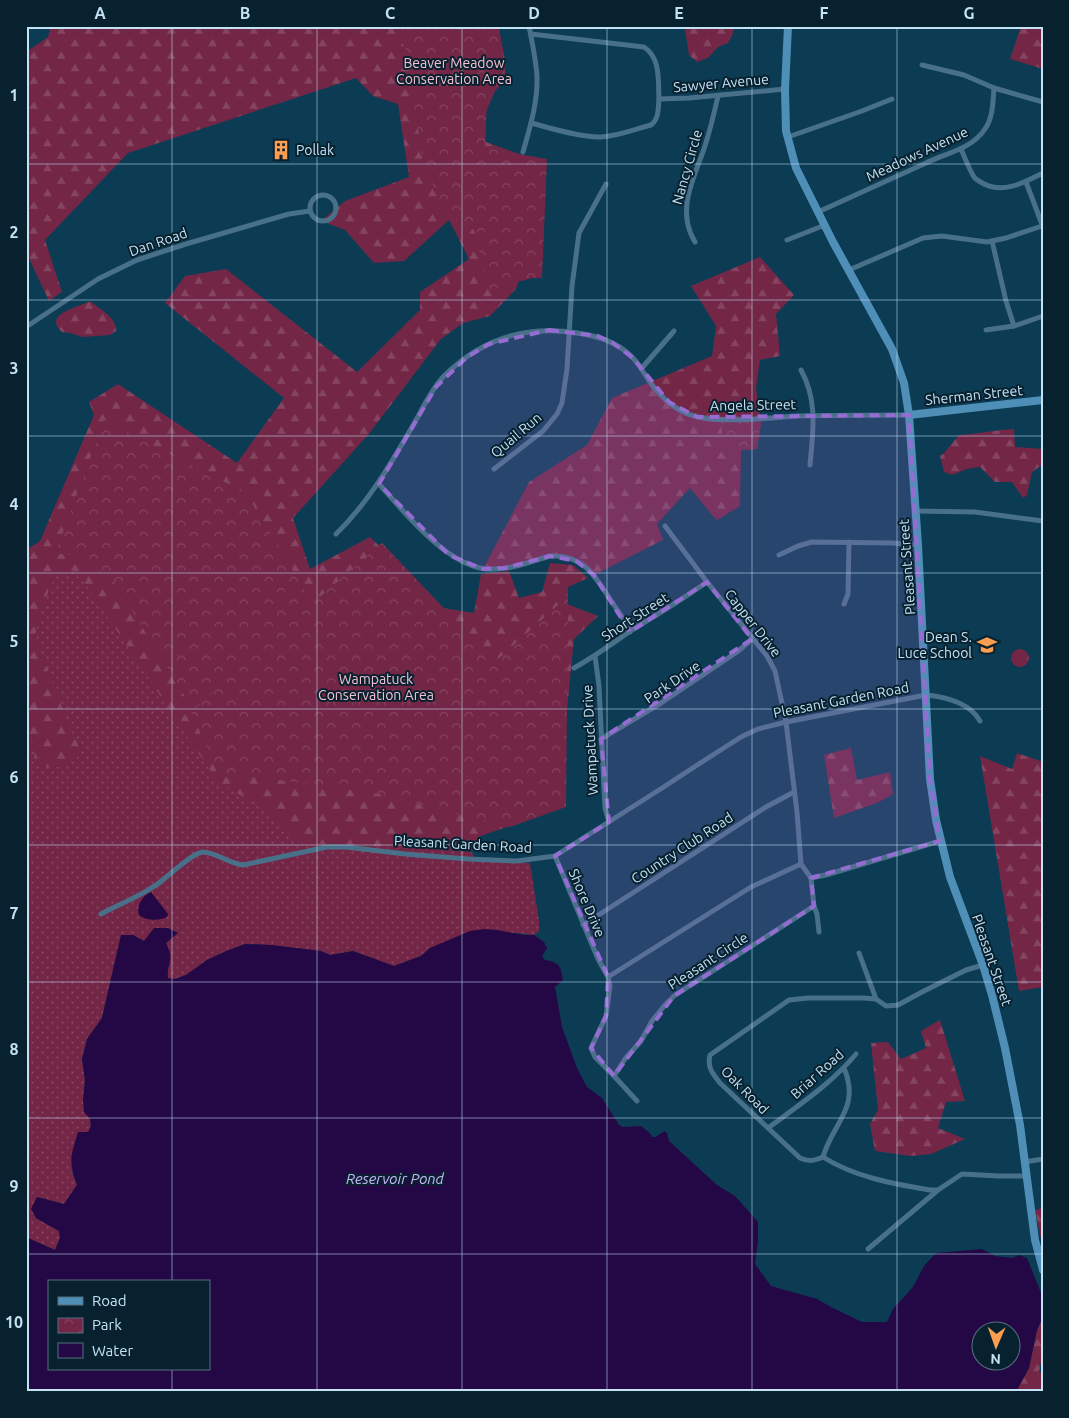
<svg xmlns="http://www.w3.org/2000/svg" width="1069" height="1418" font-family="Ubuntu,sans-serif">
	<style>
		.grass { fill: url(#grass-dots) }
		.forest { fill: url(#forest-firs) }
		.park { fill: url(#park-crowns) }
		.water { fill: #240846; fill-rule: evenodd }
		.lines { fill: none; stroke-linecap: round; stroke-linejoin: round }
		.minor { stroke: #497089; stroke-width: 5 }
		.secondary { stroke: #4f8fb7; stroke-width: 8 }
		.marked { fill: #956cd2; fill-opacity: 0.2; stroke: #956cd2; stroke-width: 4; stroke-dasharray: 10 6; stroke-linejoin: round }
		.grid { fill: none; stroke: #c5e2f5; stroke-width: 1; stroke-opacity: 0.55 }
		.labels { text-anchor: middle; stroke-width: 4; stroke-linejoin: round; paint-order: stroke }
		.park-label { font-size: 14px; fill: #f5c0d1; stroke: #08212f }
		.street-label { font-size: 14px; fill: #c5e2f5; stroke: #08212f }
		.poi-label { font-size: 14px; fill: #c5e2f5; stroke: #08212f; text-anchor: start }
		.water-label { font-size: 15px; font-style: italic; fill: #c9b4f9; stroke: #08212f }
		.neatline { fill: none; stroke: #c5e2f5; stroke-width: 2 }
		.grid-label { font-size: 16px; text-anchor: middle; font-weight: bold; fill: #c5e2f5 }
	</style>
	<defs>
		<pattern id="grass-dots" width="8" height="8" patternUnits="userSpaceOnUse" patternTransform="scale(1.25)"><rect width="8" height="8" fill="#732646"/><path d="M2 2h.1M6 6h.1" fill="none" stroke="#854561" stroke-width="1.8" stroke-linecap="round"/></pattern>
		<pattern id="forest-firs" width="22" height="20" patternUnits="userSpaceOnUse" patternTransform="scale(1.25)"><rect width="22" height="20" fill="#732646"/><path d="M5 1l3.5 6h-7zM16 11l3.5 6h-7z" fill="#854561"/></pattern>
		<pattern id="park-crowns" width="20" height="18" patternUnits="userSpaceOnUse" patternTransform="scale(1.25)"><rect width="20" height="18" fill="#732646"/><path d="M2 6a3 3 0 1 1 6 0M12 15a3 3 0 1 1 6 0" fill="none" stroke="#854561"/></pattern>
	</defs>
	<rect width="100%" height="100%" fill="#0c3b54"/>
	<path class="grass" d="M55,554L429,849L472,852L475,861L530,863L539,921V931L534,935L517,933L455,937L445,943L430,948L421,956L394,966L353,951L330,955L321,951L271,945L245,944L224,952L207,960L186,975L175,979L168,978L167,972L170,960L166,943L177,933L144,941L133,935L118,948L102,1018L87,1039L82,1059L85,1080L83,1100L90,1119L91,1126L72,1172L77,1185L64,1204L37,1197L36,1218L59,1231L60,1238L55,1250L28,1238L26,1239V614Z"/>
	<g class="forest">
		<path d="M51,26H493L500,35L506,65L475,138L541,162L539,220L516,289L490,316L463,323L441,339L368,435L293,518L310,569L370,537L443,608L474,613L481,574L509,571L519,598L542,592L550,563L573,565L588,578L568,587L567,604L598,616L574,639L557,809L478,837V847L471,851L304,844L252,801L229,789L215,778L90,590L73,570L57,576L51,584L39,618L35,636L73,736C80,745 80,750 76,760L61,767H42L35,761L33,744L26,730V550L40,541L94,415L89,402L118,384L237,463L284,398L165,303L185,276L226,269L357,372L420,310V292L469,259L449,220L404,261L374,263L345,230L321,221L345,201L409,177L398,104L373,96L356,78L128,153L45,240L62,292L49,301L26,252V52L48,37Z"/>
		<path d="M673,26H735L732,36L728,43L718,47L708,58L697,62L689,55L685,29Z"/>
		<path d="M1021,26H1043V69L1010,59Z"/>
		<path d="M760,257L794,295L776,314L780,356L760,360L756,388L761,424L757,449L741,450L740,506L717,520L712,515L690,488L657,524L663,540L594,575L585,565L557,556L522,565L483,569L529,482L587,445L612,398L712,356L716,326L691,286Z"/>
		<path d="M88,302H91C100,309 117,318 116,331L110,335L83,337L70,333L62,332C43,314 76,308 88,302Z"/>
		<path d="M1014,429L1015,447L1043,449V464L1032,472L1027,495L1023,498L1012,482H995L980,467L967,469L952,475L944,472L940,456L945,452L959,435C977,434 995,430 1014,429Z"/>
		<path d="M851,748L857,780L890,772L893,794L877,803L834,818L824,755Z"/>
		<path d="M1017,753L1043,762V987L1019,991L980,756L1012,769Z"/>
		<path d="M940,1020L965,1101L946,1102L938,1128L965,1139L931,1154L911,1156L875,1151L870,1124L878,1110L871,1043L888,1042L901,1059L926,1048L921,1031Z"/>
		<path d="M1043,1208V1249L1035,1210Z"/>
		<path d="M1043,1317V1353L1039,1372L1043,1373V1392H1016L1029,1368L1037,1330Z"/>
	</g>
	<g class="park">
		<path d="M392,26H499L506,78L487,101L485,148L547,159L542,278H532L489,290L474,230L445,214L423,162L407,51Z"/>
		<path d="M761,417L757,449L723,451L721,418Z"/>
		<path d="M104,420L246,493L313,603L382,543L495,662L568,596L566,807L510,827L370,792L218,772L191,712L235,672L191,711L181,689L112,579L76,555L55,554Z"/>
		<circle cx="1020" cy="658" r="9"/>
	</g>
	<g class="water">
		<path d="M151,892L168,914L167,917C159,921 146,921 139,915C136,906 142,896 151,892Z"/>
		<path d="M154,928H168L178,933L166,943C169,949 171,954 170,960C169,967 167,971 168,978L175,979L186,975L207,960L224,952L245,944L271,945L321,951L330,955L353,951L394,966L421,956L430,948L470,931L485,929L497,930L524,935H534L544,942L547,948L542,956L545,960C559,962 561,966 563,980L555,987L562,1027L577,1068L587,1087L602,1098L619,1125L623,1127L641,1126L650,1133L652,1137H655L665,1131L667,1133L669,1141L717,1185L735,1196L758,1222V1241L755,1264L771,1286L817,1299L831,1307L862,1322H887L893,1309L913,1287L924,1266L936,1253L982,1249L995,1256L1012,1258L1019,1255L1027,1258L1043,1298V1317L1037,1330L1029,1368L1016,1392H26V1239L28,1238L55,1250L60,1238L59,1231L36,1218L31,1209L37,1197L64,1204L77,1185C68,1160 71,1156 78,1132H88L91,1126L90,1119L84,1112L83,1100L85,1080L82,1059L87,1039L102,1018L121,935H133L144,941ZM49,1282H209V1369H49ZM982,1330H1012V1360H982Z"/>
	</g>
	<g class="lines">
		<g class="minor">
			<path d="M531,34L644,47C661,58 658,81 659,99"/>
			<path d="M922,65L964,75L994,88L1043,102"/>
			<path d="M531,123C550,128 582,138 601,137C618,136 635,129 651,125C659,119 658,109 659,99L689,98L785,89"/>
			<path d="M788,137L862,111L892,99"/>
			<path d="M961,149C965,158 969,169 974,177C976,180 981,182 984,184C1004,194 1025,182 1043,173"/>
			<path d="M523,152C530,127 538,102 537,76C536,60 532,42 529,26"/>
			<path d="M1026,182L1043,227"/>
			<circle cx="323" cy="208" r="13"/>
			<path d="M818,212C854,196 890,179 926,163C946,153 972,149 985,129C993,118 993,101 994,88"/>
			<path d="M787,240L825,225"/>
			<path d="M992,241L1006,301L1014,326"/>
			<path d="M695,242C676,211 693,180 704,149C710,131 714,114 718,96"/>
			<path d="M849,270L923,238L942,236L987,242L1006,238L1042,226"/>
			<path d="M26,327L98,279L137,260L186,244L289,214L310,211"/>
			<path d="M986,330L1014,326L1043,316"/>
			<path d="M641,369L674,331"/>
			<path d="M801,370C818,401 813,431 810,465"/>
			<path d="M494,469L543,431L557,414L562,403L567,369L572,286L579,233L606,184"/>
			<path d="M379,484C404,512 446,565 486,569C508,571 529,562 550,556C586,554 596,579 614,605C619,613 627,622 630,632"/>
			<path d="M915,511L975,512L1043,521"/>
			<path d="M665,526L707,582L767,656L775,671L786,722L797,812L801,864"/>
			<path d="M336,534C368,503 390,465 412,427C422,410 431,389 444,376C483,337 530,324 583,334C601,337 619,343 633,358C639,364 643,372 648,379C660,397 676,412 698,417C727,423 765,418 796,416C833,415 871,415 909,415"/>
			<path d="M779,555L798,546L812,542L892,543L918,545"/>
			<path d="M844,604L848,594L849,542"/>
			<path d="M595,656L599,686L605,808L609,822"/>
			<path d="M574,668C594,657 613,643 632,630C657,615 683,599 707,582"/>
			<path d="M601,739L661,703L737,652L752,639"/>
			<path d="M555,856L598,959L608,977L610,986L606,1016L591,1048L595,1057L614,1076"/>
			<path d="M811,878L826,875L940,841"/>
			<path d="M814,906L817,914L819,932"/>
			<path d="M101,914C119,904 139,897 156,885C167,878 191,853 203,852C216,852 229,864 243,865L327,847H346L405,854L468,859L517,861L555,856L659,790L705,760L741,737L758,729L786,722L926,695C946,697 970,703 980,721"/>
			<path d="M583,925L766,807L794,792"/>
			<path d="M859,953L876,999"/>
			<path d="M983,965L966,970L922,992L898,1005L886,1006L876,999L864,998H808L789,1000L710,1055C707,1067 712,1073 720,1083L800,1158C809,1162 814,1161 823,1157C854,1177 894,1184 930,1190H938L962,1174L999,1176H1027"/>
			<path d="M608,977L751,887L801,864L811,878L814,906L674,996L665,1005L652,1021L641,1041L625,1059L614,1076L637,1101"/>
			<path d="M768,1128C799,1105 831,1084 856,1054"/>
			<path d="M823,1157C833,1122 861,1108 844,1068"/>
			<path d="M1025,1162L1043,1159"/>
			<path d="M868,1249L938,1190"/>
		</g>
		<g class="secondary">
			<path d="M788,26L785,89L786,131L796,168L833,242L892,349L904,383L909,415L918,545L930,779L936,820L950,877L983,965L992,995L1005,1048L1020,1125L1035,1240L1043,1270"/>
			<path d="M909,415L1043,400"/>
		</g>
	</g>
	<path class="marked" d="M549,330L598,336L613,343L633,358L669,402L697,417L909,415L930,779L940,841L811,878L814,906L674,996L614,1076L591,1048L606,1016L608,977L555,856L609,822L601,739L752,639L707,582L630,632L594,575L576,561L550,556L505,568L483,569L449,555L379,484L436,387L467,357L489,344Z"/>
	<path class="grid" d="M172,26V1282M317,26V1392M462,26V1392M607,26V1392M752,26V1392M897,26V1392M26,164H1043M26,300H1043M26,436H1043M26,573H1043M26,709H1043M26,845H1043M26,982H1043M26,1118H1043M26,1254H1043M172,1369V1392"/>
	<defs>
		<symbol id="building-bare" viewBox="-9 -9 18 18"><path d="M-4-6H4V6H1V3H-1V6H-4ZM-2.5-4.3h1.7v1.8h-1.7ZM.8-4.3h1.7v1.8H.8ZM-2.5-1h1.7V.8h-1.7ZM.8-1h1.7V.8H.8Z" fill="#fb9e51" stroke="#08212f" stroke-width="2.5" paint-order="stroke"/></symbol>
		<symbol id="school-bare" viewBox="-9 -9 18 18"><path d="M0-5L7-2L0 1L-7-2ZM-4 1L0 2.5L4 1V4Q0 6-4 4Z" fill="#fb9e51" stroke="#08212f" stroke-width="2.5" paint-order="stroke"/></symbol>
	</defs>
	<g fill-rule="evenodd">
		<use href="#building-bare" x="267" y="136" width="28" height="28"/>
		<use href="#school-bare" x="973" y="631" width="28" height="28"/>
	</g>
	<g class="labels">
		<g class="park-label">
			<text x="454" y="68">Beaver Meadow<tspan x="454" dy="16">Conservation Area</tspan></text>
			<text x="376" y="684">Wampatuck<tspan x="376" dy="16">Conservation Area</tspan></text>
		</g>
		<g class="street-label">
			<text transform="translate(721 83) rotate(-5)" y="5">Sawyer Avenue</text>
			<text transform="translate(917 154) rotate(-25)" y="5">Meadows Avenue</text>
			<text transform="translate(687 167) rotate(-74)" y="5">Nancy Circle</text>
			<text transform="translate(158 242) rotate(-19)" y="5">Dan Road</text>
			<text transform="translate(974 395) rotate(-6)" y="5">Sherman Street</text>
			<text transform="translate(753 405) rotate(-1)" y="5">Angela Street</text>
			<text transform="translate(516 435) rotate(-40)" y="5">Quail Run</text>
			<text transform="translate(907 567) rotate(-94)" y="5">Pleasant Street</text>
			<text transform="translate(635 617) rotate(-33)" y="5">Short Street</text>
			<text transform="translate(753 623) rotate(52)" y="5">Capper Drive</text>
			<text transform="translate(672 682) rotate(-34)" y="5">Park Drive</text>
			<text transform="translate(841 700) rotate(-11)" y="5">Pleasant Garden Road</text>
			<text transform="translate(590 740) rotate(-93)" y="5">Wampatuck Drive</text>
			<text transform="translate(463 844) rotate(3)" y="5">Pleasant Garden Road</text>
			<text transform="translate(682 848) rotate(-33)" y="5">Country Club Road</text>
			<text transform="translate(587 903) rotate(67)" y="5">Shore Drive</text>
			<text transform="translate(992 960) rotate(71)" y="5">Pleasant Street</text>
			<text transform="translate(708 961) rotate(-33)" y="5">Pleasant Circle</text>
			<text transform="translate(817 1074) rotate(-42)" y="5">Briar Road</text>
			<text transform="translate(745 1090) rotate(45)" y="5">Oak Road</text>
		</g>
		<g class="poi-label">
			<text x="296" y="155">Pollak</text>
			<text x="972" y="642" text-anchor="end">Dean S.<tspan x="972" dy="16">Luce School</tspan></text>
		</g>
		<g class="water-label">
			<text x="395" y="1184">Reservoir Pond</text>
		</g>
	</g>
	<rect width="1069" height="1418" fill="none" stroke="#08212f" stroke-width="55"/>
	<rect x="48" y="1280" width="162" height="90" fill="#08212f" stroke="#546e7e"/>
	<rect x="58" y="1297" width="25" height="8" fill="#4f8fb7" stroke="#546e7e"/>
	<text x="92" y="1306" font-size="15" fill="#c5e2f5">Road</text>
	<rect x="58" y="1318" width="25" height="15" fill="url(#park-crowns)" stroke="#546e7e"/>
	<text x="92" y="1330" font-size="15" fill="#c5e2f5">Park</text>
	<rect x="58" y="1343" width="25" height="15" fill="#240846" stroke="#546e7e"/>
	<text x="92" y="1356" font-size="15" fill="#c5e2f5">Water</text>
	<g transform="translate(996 1346) rotate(182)"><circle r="24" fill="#08212f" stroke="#546e7e"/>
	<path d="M0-4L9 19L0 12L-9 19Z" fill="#fb9e51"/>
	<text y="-8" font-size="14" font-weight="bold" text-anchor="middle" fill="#c5e2f5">N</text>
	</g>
	<rect x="28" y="28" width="1014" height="1362" class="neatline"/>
	<g class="grid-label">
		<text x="100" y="19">A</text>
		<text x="245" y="19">B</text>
		<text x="390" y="19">C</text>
		<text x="534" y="19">D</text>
		<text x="679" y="19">E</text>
		<text x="824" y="19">F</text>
		<text x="969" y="19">G</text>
		<text x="14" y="101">1</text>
		<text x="14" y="238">2</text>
		<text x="14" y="374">3</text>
		<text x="14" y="510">4</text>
		<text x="14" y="647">5</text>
		<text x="14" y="783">6</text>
		<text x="14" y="919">7</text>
		<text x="14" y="1055">8</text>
		<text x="14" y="1192">9</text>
		<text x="14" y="1328">10</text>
	</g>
</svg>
